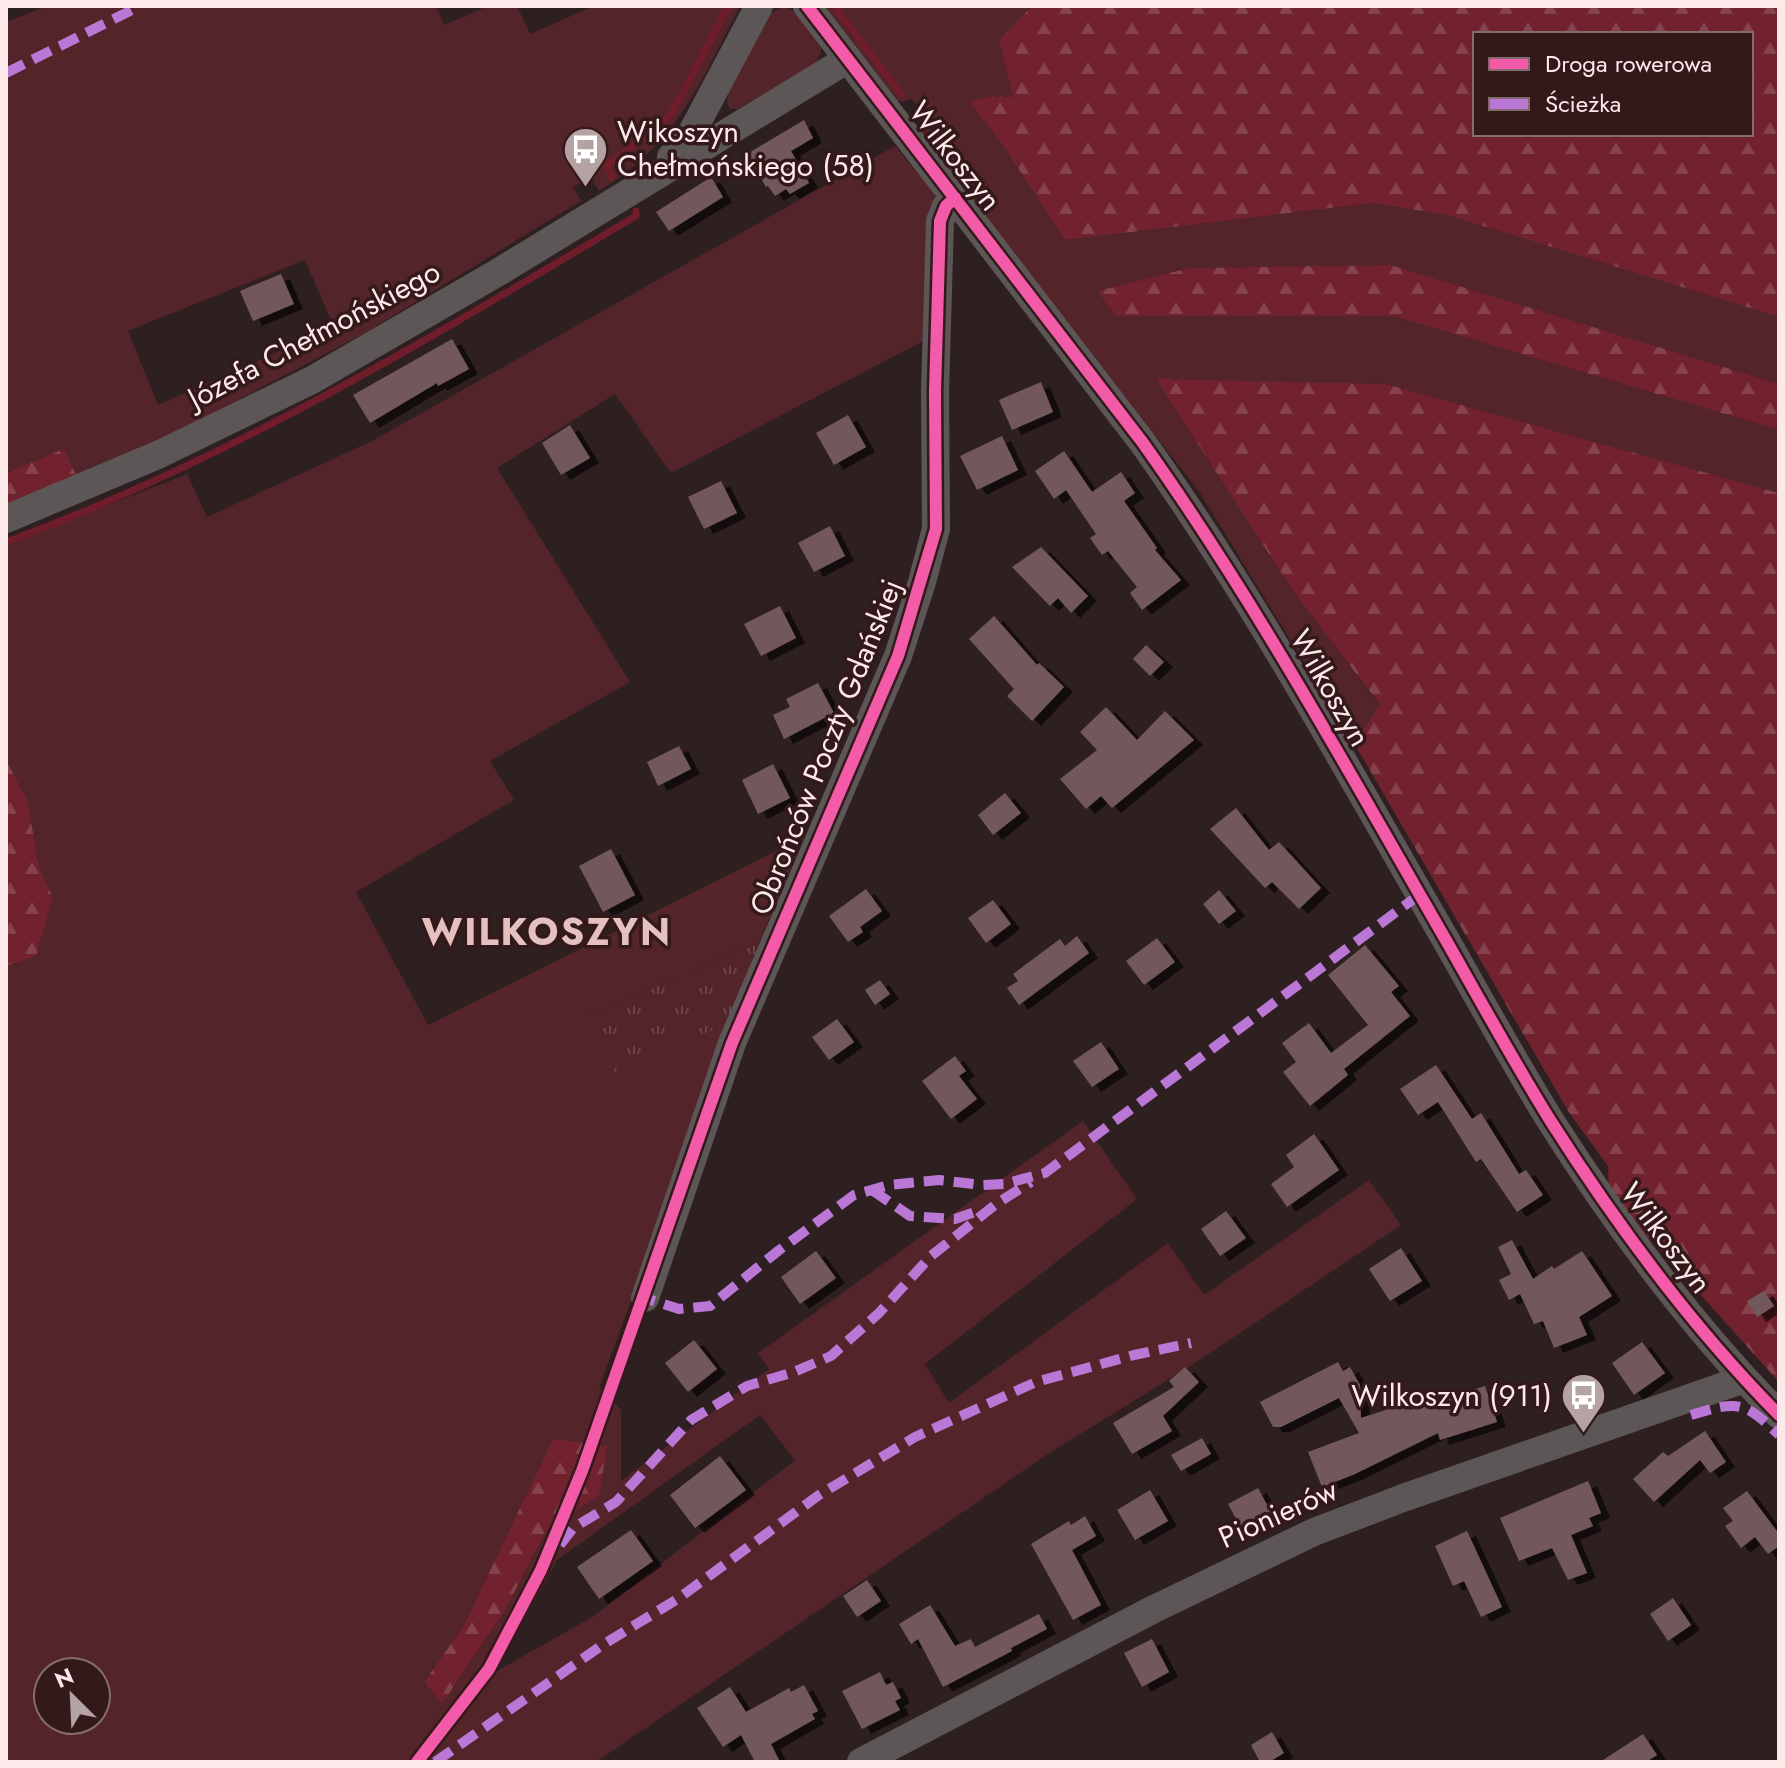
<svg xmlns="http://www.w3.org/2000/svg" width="1785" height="1768" font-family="Jost,sans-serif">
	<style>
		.grass { fill: #53252a; fill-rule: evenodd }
		.forest { fill: url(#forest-firs); fill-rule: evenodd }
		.park { fill: url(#park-tufts) }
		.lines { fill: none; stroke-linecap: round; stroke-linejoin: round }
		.stream { stroke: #701d2b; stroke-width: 7 }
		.building { fill: #72595b; filter: url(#shadow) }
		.minor { stroke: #5c5656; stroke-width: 28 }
		.quiet { stroke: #ba77d6; stroke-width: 10; stroke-dasharray: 20 10; stroke-linecap: butt }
		.cycleway-casing { stroke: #34191b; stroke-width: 17 }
		.cycleway { stroke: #f35aa7; stroke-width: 12 }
		.labels { text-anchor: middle; stroke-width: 7; stroke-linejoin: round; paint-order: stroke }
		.poi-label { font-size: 30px; fill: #fde9ea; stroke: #34191b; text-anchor: start }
		.street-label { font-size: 30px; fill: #fde9ea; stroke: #34191b }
		.district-label { font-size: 38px; font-weight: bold; letter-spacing: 2px; fill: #e5c0c1; stroke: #34191b }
	</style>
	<defs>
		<pattern id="forest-firs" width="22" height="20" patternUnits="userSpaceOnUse" patternTransform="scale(2)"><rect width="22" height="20" fill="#71222e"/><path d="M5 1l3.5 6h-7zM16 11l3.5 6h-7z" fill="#86424c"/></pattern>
		<pattern id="park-tufts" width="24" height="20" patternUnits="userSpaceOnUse" patternTransform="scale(2)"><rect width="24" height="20" fill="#53252a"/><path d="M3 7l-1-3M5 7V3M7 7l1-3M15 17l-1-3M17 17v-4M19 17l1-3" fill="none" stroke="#6d4549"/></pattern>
		<filter id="shadow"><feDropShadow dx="9" dy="5" stdDeviation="0" flood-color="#0009"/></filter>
	</defs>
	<rect width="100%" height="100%" fill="#2e1f20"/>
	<g class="grass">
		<path d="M47,6H436L444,25L488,6H517L530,34L594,6H740C699,85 678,142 599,191L591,178L573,187L581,201L365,333L160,441L77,477L25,467L6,472V22ZM305,260L334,327L158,405L128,331Z"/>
		<path d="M783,6C797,9 814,31 820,44C823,52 819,57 816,63L738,109H730L727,104L728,94L768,15Z"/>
		<path d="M824,6H1032L999,40L1013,97L991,96L971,103L1007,151L1066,240L1373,203L1447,215L1779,317V384L1391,265L1189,268L1099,291L1115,316H1393L1779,430V493L1386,384L1157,380L1295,594L1380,706L1354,743L1200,493L921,134L920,120L923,113L912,99L902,102L893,99Z"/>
		<path d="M895,146L934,193L925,340L671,473L615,394L497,468L630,682L490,761L514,800L356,892L428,1025L804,837L760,941L590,1016L729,1023L684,1157L599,1388L621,1410V1481L769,1369L758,1353L1083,1121L1137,1199L925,1364L949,1403L1168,1243L1204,1295L1369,1180L1401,1225L1192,1365L1048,1454L596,1762H6V966L36,956L53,898L39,867L27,799L6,760V545L187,474L207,517L372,441ZM760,1415L795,1460L594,1616L497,1671L557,1560ZM553,1439L599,1495L546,1531L504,1612L442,1704L424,1682L463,1627ZM48,1672H96V1720H48Z"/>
	</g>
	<g class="forest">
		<path d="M1032,6H1779V317L1447,215L1373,203L1065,240L1007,151L970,102L991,96L1013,97L999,40ZM1475,34H1751V134H1475Z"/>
		<path d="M1391,265L1779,384V430L1393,316H1115L1098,291L1189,268Z"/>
		<path d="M1156,379L1386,384L1779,493V1382L1690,1283L1699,1275L1686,1256L1670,1262L1654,1243L1641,1232L1609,1192L1608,1166L1568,1111L1354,743L1380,705L1295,594Z"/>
		<path d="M64,449L77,477L6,504V473Z"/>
		<path d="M6,760L27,799L39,867L53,898L36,956L6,966Z"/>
		<path d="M553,1439L607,1446L599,1495L546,1531L504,1612L442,1704L424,1682L463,1627Z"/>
	</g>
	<path class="park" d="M760,941L729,1023L614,1072L590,1016Z"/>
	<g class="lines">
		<g class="stream">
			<path d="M834,6L901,94"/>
			<path d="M612,177L607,165L657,128L672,113L728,6"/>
			<path d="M6,542C232,459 430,338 636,216V211"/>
		</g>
	</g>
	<g class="building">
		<path d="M804,120L813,138L791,151L809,183L790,194L786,189L775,196L768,186L766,187L747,154Z"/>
		<path d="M711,177L723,197L669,231L656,212Z"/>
		<path d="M281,274L294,304L253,321L240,291Z"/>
		<path d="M452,339L469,369L438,386L437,383L370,423L353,395Z"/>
		<path d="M1041,382L1053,412L1012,430L999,400Z"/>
		<path d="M848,415L866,447L834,465L816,433Z"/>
		<path d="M570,425L590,458L561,475L542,443Z"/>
		<path d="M1002,436L1018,470L977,490L960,456Z"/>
		<path d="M1064,451L1092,492L1121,472L1135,493L1124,501L1157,548L1155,550L1181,580L1142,610L1130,593L1137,587L1108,551L1102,555L1090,538L1096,534L1066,490L1054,499L1035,471Z"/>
		<path d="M721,481L737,513L704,529L688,497Z"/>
		<path d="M830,526L845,556L814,572L798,543Z"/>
		<path d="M1041,547L1088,596L1071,613L1058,598L1050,606L1012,567Z"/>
		<path d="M780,606L796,638L761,656L744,624Z"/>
		<path d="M994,616L1037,665L1039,663L1064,687L1032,721L1007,696L1014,689L969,639Z"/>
		<path d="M1146,645L1164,662L1150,676L1133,659Z"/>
		<path d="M818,683L834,713L784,739L773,715L790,707L786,699Z"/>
		<path d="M1106,707L1137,740L1165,711L1194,740L1112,808L1101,796L1086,809L1060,779L1097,750L1080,732Z"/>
		<path d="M679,746L691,769L658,786L647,762Z"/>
		<path d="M773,764L790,798L758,814L742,780Z"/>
		<path d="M1005,793L1021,813L993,835L978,815Z"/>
		<path d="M1236,808L1269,850L1279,842L1321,888L1299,909L1272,882L1265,888L1210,829Z"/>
		<path d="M611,849L635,895L603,912L579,866Z"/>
		<path d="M866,889L882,911L860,927L863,932L848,942L829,916Z"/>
		<path d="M1219,890L1236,911L1219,924L1203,904Z"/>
		<path d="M993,900L1011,924L986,943L968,918Z"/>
		<path d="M1077,936L1089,953L1019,1005L1007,988L1018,981L1013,974L1060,939L1065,946Z"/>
		<path d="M1157,938L1175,962L1144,985L1126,961Z"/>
		<path d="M1365,945L1399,986L1391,992L1410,1016L1344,1069L1348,1075L1310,1106L1283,1072L1296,1062L1282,1043L1309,1023L1331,1053L1368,1025L1328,975Z"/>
		<path d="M880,980L890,994L875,1005L865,990Z"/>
		<path d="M837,1019L854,1042L829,1060L812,1037Z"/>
		<path d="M1101,1042L1119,1069L1092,1087L1073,1061Z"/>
		<path d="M955,1056L966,1071L959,1076L977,1099L951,1119L922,1081Z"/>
		<path d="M1436,1065L1472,1119L1481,1113L1519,1174L1526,1170L1543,1195L1517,1212L1481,1159L1476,1162L1438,1102L1418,1115L1400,1089Z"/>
		<path d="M1314,1134L1339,1170L1287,1207L1271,1184L1294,1167L1286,1155Z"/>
		<path d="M1226,1211L1246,1238L1220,1256L1201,1229Z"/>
		<path d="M1512,1240L1533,1279L1552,1266L1554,1269L1582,1251L1612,1296L1579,1317L1587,1335L1554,1348L1543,1321L1534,1324L1520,1294L1509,1300L1499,1280L1511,1274L1498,1247Z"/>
		<path d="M1401,1248L1422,1281L1390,1301L1369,1269Z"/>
		<path d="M816,1251L836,1278L800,1304L781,1277Z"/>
		<path d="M1764,1291L1774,1306L1757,1317L1747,1301Z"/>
		<path d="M694,1340L717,1369L688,1392L665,1363Z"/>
		<path d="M1642,1342L1665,1373L1634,1395L1612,1363Z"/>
		<path d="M1338,1362L1343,1371L1350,1367L1360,1385L1361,1418L1407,1403L1410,1410L1485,1386L1497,1422L1440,1440L1438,1433L1355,1474L1322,1487L1308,1452L1359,1433L1339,1398L1281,1427H1273L1260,1402Z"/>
		<path d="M1185,1367L1199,1382L1163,1416L1172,1431L1132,1454L1113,1423L1174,1387L1169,1381Z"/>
		<path d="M1705,1431L1726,1462L1710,1473L1700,1460L1654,1502L1633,1479L1663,1452L1668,1456Z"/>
		<path d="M1202,1438L1211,1454L1181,1471L1171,1455Z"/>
		<path d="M720,1456L746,1490L695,1528L670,1495Z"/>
		<path d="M1588,1481L1601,1513L1589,1518L1593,1526L1571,1535L1587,1573L1568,1580L1552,1548L1519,1561L1500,1518Z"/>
		<path d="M1258,1488L1273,1516L1243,1532L1228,1504Z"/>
		<path d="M1150,1490L1168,1521L1135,1540L1117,1510Z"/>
		<path d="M1747,1491L1779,1534V1546L1768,1554L1755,1537L1741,1548L1725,1526L1733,1521L1723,1508Z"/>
		<path d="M1085,1516L1096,1536L1072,1550L1101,1605L1073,1620L1031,1544L1069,1521L1071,1525Z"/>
		<path d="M631,1530L653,1561L599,1599L577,1567Z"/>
		<path d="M1467,1531L1502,1607L1481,1617L1464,1581L1453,1586L1435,1546Z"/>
		<path d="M867,1580L881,1601L857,1617L843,1596Z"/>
		<path d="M1673,1598L1691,1625L1668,1641L1650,1614Z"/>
		<path d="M930,1605L955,1646L971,1639L975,1647L1039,1614L1047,1629L1011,1648L1012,1651L943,1687L918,1639L911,1644L899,1624Z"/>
		<path d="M1152,1639L1169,1672L1142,1687L1124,1653Z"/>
		<path d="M880,1672L886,1685L893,1682L901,1698L895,1701L900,1710L862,1729L842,1691Z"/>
		<path d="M804,1685L818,1711L812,1714L815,1719L771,1744L780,1762H755L741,1735L723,1747L697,1708L730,1687L746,1712L789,1688L791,1692Z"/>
		<path d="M1272,1732L1284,1753L1269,1762H1260L1251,1745Z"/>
		<path d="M1643,1734L1657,1755L1646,1762H1600Z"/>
	</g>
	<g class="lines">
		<g class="minor">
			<path d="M807,6L1143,443C1256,602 1350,774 1447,942C1481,1002 1514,1062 1550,1120C1616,1224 1692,1327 1779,1415"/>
			<path d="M671,157L690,136L759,6"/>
			<path d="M6,519L160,454L312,380L497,273L848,59"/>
			<path d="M645,1298L732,1043L898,656L922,582L936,529L935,392L940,221L946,206L955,198"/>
			<path d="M861,1762L1154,1609L1314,1532L1403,1498L1744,1379"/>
		</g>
		<g class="quiet">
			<path d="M6,73L140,6"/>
			<path d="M872,1190L910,1216L955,1219L981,1210"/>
			<path d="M641,1307L645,1298L679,1309L710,1306L778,1251L854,1195L889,1185L939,1180L982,1185L1004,1184L1045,1173L1419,895"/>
			<path d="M1691,1415C1738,1401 1743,1400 1779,1435"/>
			<path d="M560,1545L573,1528L616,1502L691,1420L747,1386L794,1372L831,1356L879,1313L931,1256L996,1204L1031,1182"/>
			<path d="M435,1762L601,1646L679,1598L819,1495L915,1437L1036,1382L1134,1355L1191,1343"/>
		</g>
		<defs>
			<g id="cycleway">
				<path d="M807,6L1143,443C1256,602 1350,774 1447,942C1481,1002 1514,1062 1550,1120C1616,1224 1692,1327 1779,1415"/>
				<path d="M417,1762L489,1669L541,1570L582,1471L732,1043L898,656L936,529L935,392L940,221L946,206L955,198"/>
			</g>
		</defs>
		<use href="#cycleway" class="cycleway-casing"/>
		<use href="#cycleway" class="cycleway"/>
	</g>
	<defs>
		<symbol id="bus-pin" viewBox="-11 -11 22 30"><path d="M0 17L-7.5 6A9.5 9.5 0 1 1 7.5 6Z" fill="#b5a2a3" stroke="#34191b"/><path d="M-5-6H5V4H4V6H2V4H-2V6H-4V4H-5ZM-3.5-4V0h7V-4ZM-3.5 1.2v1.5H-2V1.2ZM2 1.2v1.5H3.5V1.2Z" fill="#fff"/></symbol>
	</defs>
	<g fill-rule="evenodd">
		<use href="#bus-pin" x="560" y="124" width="51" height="69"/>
		<use href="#bus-pin" x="1558" y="1370" width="51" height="69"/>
	</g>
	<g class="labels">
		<g class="poi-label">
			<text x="617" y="142">Wikoszyn<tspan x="617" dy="34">Chełmońskiego (58)</tspan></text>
			<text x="1552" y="1406" text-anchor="end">Wilkoszyn (911)</text>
		</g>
		<g class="street-label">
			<text transform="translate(955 156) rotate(52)" y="10">Wilkoszyn</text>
			<text transform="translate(314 335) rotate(-28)" y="10">Józefa Chełmońskiego</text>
			<text transform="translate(1330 688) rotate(60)" y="10">Wilkoszyn</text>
			<text transform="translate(826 747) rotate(-68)" y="10">Obrońców Poczty Gdańskiej</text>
			<text transform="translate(1666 1238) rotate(53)" y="10">Wilkoszyn</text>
			<text transform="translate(1278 1514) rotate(-24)" y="10">Pionierów</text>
		</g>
		<g class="district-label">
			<text x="547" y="945">WILKOSZYN</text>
		</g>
	</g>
	<rect width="1785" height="1768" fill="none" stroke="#fde9ea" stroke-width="16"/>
	<rect x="1473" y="32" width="280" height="104" fill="#34191b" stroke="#846c6e" stroke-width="2"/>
	<rect x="1489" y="58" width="40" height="12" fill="#f35aa7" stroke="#846c6e" stroke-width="2"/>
	<text x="1545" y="72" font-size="24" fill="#fde9ea">Droga rowerowa</text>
	<rect x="1489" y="98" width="40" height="12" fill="#ba77d6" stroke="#846c6e" stroke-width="2"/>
	<text x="1545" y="112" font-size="24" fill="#fde9ea">Ścieżka</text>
	<g transform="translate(72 1696) rotate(336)"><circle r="38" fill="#34191b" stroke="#846c6e" stroke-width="2"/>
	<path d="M0-6L14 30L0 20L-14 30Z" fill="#b5a2a3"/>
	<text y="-12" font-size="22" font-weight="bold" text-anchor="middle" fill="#fde9ea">N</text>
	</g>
</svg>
